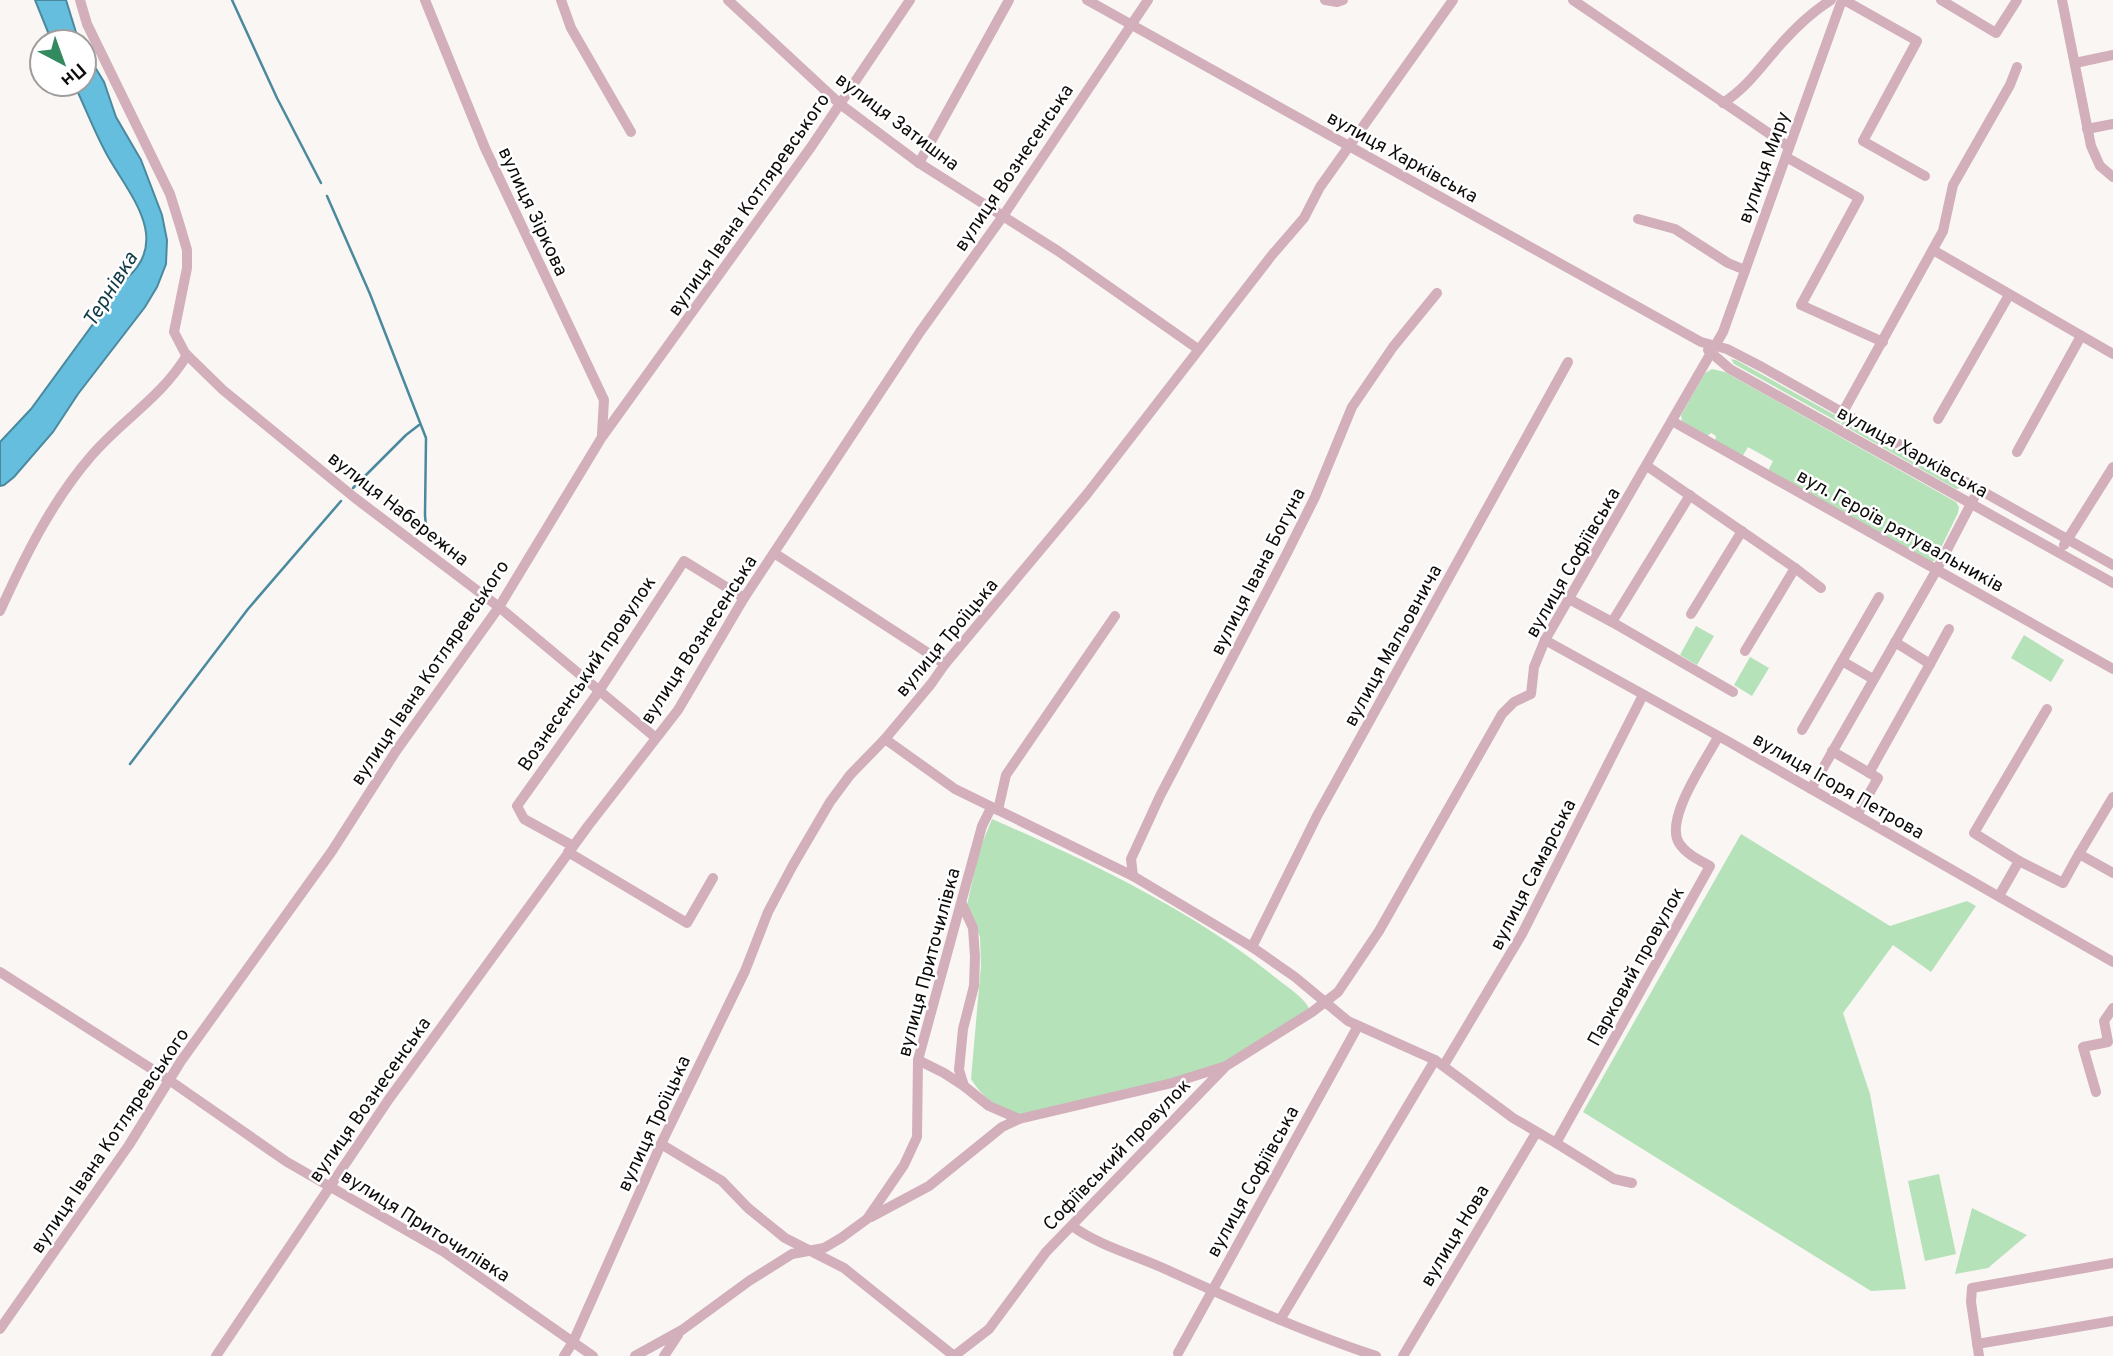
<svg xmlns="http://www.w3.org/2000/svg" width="2113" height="1356" font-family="Overpass,sans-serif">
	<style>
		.green { fill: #b5e2b9 }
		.water { fill: #65bedd; stroke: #4b899e; stroke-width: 2 }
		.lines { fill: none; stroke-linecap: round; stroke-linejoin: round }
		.stream { stroke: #4b899e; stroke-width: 2.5 }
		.minor { stroke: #d2afba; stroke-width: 10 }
		.labels { text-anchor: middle; stroke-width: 5; stroke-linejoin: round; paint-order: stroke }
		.street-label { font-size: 19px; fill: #0e0c0b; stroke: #fff }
		.water-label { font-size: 21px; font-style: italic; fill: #123b48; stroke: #fff }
	</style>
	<rect width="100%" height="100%" fill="#faf6f4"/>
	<g class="green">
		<path d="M1731,359L1736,360L1842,419L1840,423L1734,364Z"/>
		<path d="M1712,369L1725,372L1956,502L1959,507L1958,513L1935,560L1931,563L1768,471L1773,461L1748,447L1742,457L1715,441L1716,436L1711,433L1706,437L1682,421L1681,415L1705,373Z"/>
		<path d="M1844,420L1959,484L1961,488L1956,489L1841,424Z"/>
		<path d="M1696,626L1714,636L1697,665L1680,655Z"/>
		<path d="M2024,635L2064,660L2051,682L2011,658Z"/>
		<path d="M1750,657L1769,668L1752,696L1734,685Z"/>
		<path d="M992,819C1090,862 1192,910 1276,978C1289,989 1307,998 1312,1015L1226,1069L1028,1116C1003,1113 984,1100 971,1079L981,965L980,937L967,905L979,851Z"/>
		<path d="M1741,834L1890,926L1967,901L1976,906L1931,972L1893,945L1843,1013L1870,1094L1906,1289L1871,1291L1583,1112Z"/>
		<path d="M1939,1174L1956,1254L1925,1261L1908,1181Z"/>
		<path d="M1972,1208L2027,1235L1988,1268L1955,1274Z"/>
	</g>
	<g class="water">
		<path d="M35,0H66L79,42H52Z"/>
		<path d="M84,49L104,82L116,117L141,160L162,215L167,240L166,264L157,287L145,307L78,394L53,432L14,477L4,485L0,486V442L31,409L126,279C173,239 127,192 106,153C94,131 85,107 74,84H84Z"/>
	</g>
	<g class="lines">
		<g class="stream">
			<path d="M232,0L277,98L321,183"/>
			<path d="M327,196L370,294L426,438L425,515L427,540"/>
			<path d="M353,488L406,435L419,425"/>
			<path d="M130,764L248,609L341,501"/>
		</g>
		<g class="minor">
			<path d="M80,0L87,24L170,194L180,226L187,250V268L174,332L185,353L223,390L355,498L499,607L656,738"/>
			<path d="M425,0L485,148L604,400L602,434"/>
			<path d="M561,0L571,28L631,132"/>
			<path d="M728,0L840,104L919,163L1058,251L1198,349"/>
			<path d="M1087,0L1701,342L1727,349L1762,367L2113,565"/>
			<path d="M1325,0L1337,2L1343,0"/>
			<path d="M1573,0L1789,147"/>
			<path d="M1844,0L1917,41L1863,141L1925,176"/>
			<path d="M1941,0L1996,33L2017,0"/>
			<path d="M2062,0L2091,146L2100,166L2113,177"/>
			<path d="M2075,63L2113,55"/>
			<path d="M1723,103C1748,87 1762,65 1781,44C1796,27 1812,12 1831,0"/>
			<path d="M2087,129L2113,124"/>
			<path d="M1786,157L1859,198L1801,305L1883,342"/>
			<path d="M919,163L1009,0"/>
			<path d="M1638,219L1675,229L1728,263L1745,270"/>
			<path d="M1933,250L2113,354"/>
			<path d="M1708,350L1730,369L2113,583"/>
			<path d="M1843,412L1943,231L1953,185L2010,85L2017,67"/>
			<path d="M1938,419L2009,295"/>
			<path d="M1672,421L2113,669"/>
			<path d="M2017,452L2081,336"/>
			<path d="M1647,466L1795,568L1821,588"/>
			<path d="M1690,495L1612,622L1733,692"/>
			<path d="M2064,545L2113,467"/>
			<path d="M774,553L945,664"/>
			<path d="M1569,599L1612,622"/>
			<path d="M0,611C25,556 52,501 92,455C123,419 161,398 187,355"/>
			<path d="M1691,614L1742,531"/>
			<path d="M1545,640L1731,743L2113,962"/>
			<path d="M1745,651L1795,568"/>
			<path d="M1930,664L1949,629"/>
			<path d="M1873,679L1842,661L1879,597"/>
			<path d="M1802,730L1842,661"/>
			<path d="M885,739L955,789L1133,876L1252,947L1295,977L1348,1021L1435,1060L1513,1118L1556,1143"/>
			<path d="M1832,751L1878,778L1857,815"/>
			<path d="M1869,773L1930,664L1895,642"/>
			<path d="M1811,789L1936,571L1974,498"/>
			<path d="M2113,797L2079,854L2113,873"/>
			<path d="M998,810L1006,775L1115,616"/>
			<path d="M573,846L524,819L517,806L599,691L684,561L744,598"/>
			<path d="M568,852L687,923L713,878"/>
			<path d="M2019,861L2063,883L2079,854"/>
			<path d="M1133,876L1131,859L1160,796L1286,555L1315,497L1352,407L1393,347L1437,293"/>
			<path d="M1999,896L2019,861L1974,833L2047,709"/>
			<path d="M962,904L973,928L975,957L974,986L963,1029L959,1070L964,1086L989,1106L1019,1119L1172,1083L1223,1067"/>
			<path d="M1252,947L1317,816L1568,362"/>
			<path d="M0,972L169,1080L287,1162L444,1252L593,1356"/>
			<path d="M918,1060L944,1073L964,1086"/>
			<path d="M1444,1065L1522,934L1643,695"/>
			<path d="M2096,1092L2083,1047L2108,1042L2104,1021L2113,1008"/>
			<path d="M661,1144L722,1181L748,1208L785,1238L844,1268L954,1356L989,1329L1046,1252L1226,1066L1312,1012L1338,992L1379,931L1502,714L1514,702L1531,694L1534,667L1545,640L1723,332L1842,0"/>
			<path d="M1632,1183L1614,1179L1556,1143L1710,866C1699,860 1686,854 1679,843C1664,819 1706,760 1718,737"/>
			<path d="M871,1217L929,1186L1002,1127L1019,1119"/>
			<path d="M1072,1226C1100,1246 1132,1254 1163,1268C1233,1300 1303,1332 1376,1356"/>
			<path d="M1280,1320L1435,1060"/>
			<path d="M0,1329L129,1145L181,1061L332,851L396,751L499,607L602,437L811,147L910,0"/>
			<path d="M1977,1344L2113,1321"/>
			<path d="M1178,1353L1358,1026"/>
			<path d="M216,1356L389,1099L588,826L678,710L744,598L920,332L1003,216L1148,0"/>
			<path d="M564,1356L573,1342L661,1144L745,971L768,912L793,865L830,802L850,775L885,739L931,684L945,664L1087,494L1272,255L1304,218L1320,187L1453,0"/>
			<path d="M635,1356L682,1330L749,1281L792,1254L824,1248L841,1238L867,1219L904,1165L917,1137L918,1060L982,826L991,808"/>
			<path d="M664,1356L678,1335"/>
			<path d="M1403,1356L1536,1133"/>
			<path d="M1979,1356L1971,1302L1972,1288L2113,1263"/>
		</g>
	</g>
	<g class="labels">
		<g class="street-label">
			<text transform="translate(898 121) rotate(37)" y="7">вулиця Затишна</text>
			<text transform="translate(1403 156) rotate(29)" y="7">вулиця Харківська</text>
			<text transform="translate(1013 167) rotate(-56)" y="7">вулиця Вознесенська</text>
			<text transform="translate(1763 167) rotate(-70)" y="7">вулиця Миру</text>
			<text transform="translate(748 204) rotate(-55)" y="7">вулиця Івана Котляревського</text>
			<text transform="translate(534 211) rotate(65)" y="7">вулиця Зіркова</text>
			<text transform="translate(1913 451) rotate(29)" y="7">вулиця Харківська</text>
			<text transform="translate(399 508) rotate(38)" y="7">вулиця Набережна</text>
			<text transform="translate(1901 530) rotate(29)" y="7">вул. Героїв рятувальників</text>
			<text transform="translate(1572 562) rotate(-60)" y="7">вулиця Софіївська</text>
			<text transform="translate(1257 571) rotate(-63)" y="7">вулиця Івана Богуна</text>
			<text transform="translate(946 637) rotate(-50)" y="7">вулиця Троїцька</text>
			<text transform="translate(698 639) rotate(-57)" y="7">вулиця Вознесенська</text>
			<text transform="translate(1392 645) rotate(-61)" y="7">вулиця Мальовнича</text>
			<text transform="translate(429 672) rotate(-56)" y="7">вулиця Івана Котляревського</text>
			<text transform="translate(586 673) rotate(-56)" y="7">Вознесенський провулок</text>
			<text transform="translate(1839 785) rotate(30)" y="7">вулиця Ігоря Петрова</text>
			<text transform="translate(1532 874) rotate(-63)" y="7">вулиця Самарська</text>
			<text transform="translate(928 962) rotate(-75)" y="7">вулиця Приточилівка</text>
			<text transform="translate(1635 966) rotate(-61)" y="7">Парковий провулок</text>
			<text transform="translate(369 1099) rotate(-55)" y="7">вулиця Вознесенська</text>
			<text transform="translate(653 1123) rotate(-65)" y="7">вулиця Троїцька</text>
			<text transform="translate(109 1140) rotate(-56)" y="7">вулиця Івана Котляревського</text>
			<text transform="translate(1116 1154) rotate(-46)" y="7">Софіївський провулок</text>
			<text transform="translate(1252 1181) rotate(-61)" y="7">вулиця Софіївська</text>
			<text transform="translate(426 1225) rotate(32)" y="7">вулиця Приточилівка</text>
			<text transform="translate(1454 1235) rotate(-59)" y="7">вулиця Нова</text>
		</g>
		<g class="water-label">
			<text transform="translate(110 289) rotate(-58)" y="7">Тернівка</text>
		</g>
	</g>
	<g transform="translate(63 63) rotate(139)"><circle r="33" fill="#ffffff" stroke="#9f9e9d" stroke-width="2"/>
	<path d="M0-5L12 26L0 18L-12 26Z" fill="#338a5e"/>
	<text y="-10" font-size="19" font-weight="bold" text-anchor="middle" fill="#0e0c0b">Пн</text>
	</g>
</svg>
